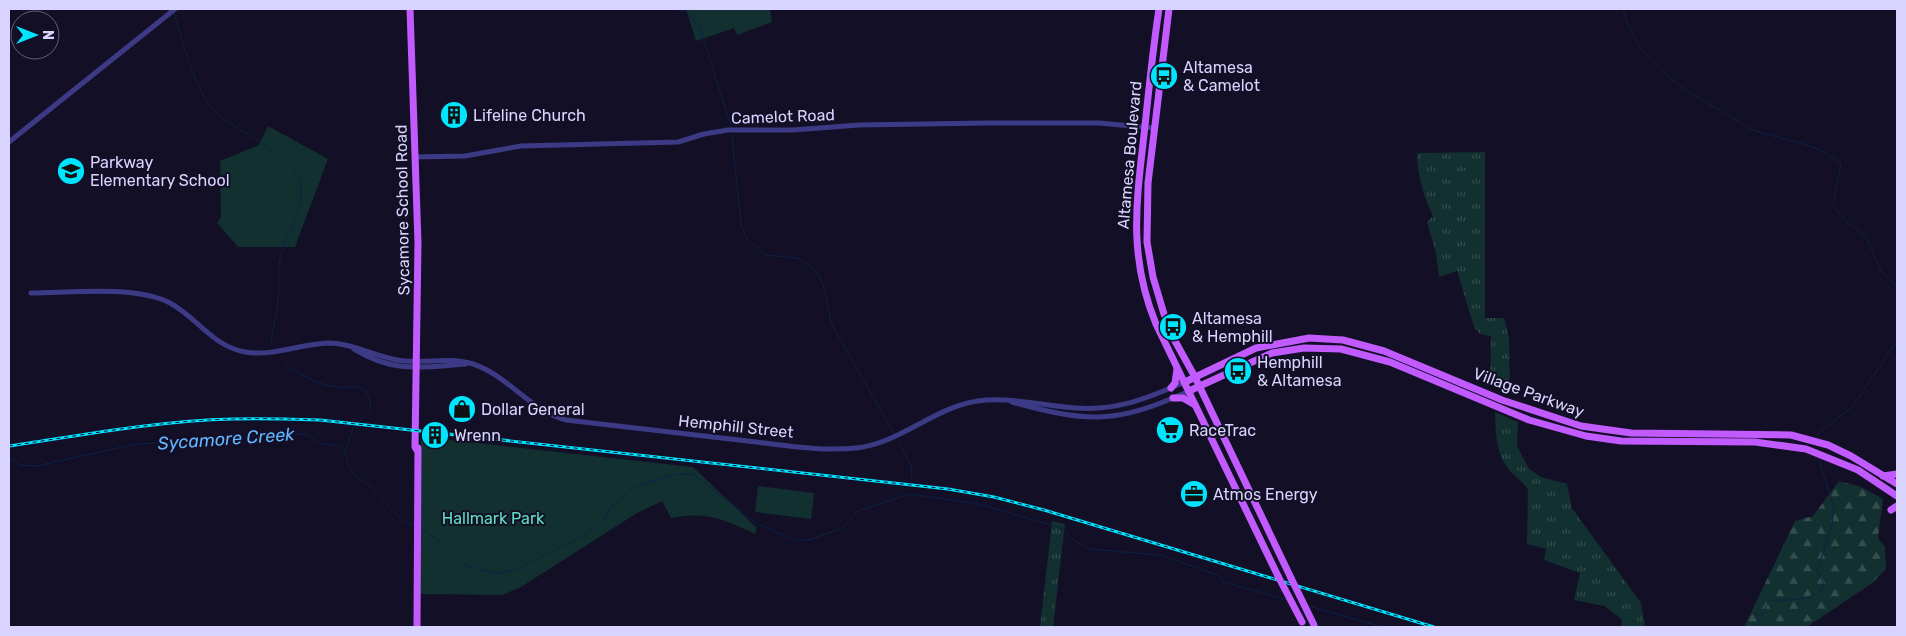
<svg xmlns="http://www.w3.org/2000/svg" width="1906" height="636" font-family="Rubik,sans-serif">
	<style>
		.grass { fill: url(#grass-tufts) }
		.forest { fill: url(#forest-firs) }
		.green { fill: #12302f }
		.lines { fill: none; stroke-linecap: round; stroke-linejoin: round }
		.stream { stroke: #0c2248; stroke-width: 1 }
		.minor { stroke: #3d3a85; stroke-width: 5 }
		.major { stroke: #c25bff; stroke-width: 7 }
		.rail-casing { stroke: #00e5ff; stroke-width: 3 }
		.rail { stroke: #130f26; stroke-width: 1; stroke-dasharray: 4; stroke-linecap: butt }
		.major-bridge { stroke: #c25bff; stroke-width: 7 }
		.labels { text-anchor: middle; stroke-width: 4; stroke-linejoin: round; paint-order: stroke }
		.poi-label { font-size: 16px; fill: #d9d4ff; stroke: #130f26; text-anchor: start }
		.street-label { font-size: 16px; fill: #d9d4ff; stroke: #130f26 }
		.park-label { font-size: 16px; fill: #5fe0c0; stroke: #130f26 }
		.water-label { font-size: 18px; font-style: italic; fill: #62b6ff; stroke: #130f26 }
	</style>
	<defs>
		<pattern id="grass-tufts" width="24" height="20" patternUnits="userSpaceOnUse" patternTransform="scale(1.25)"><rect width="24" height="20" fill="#12302f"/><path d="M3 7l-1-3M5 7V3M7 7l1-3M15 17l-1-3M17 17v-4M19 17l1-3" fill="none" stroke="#344d4e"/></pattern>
		<pattern id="forest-firs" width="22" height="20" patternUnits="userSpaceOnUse" patternTransform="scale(1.25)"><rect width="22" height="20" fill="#12302f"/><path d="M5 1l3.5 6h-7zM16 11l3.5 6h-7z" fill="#344d4e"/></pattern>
	</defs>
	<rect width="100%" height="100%" fill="#130f26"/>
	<g class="grass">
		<path d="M1485,152V318H1504L1509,338L1510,392L1490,385L1491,336L1480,334L1474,327L1457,271L1439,277L1436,253L1427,222L1433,216C1424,197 1417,175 1417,153Z"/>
		<path d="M1495,412L1518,422L1517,446L1529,469L1541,477L1567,484L1572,508L1641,603L1645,627H1621L1622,620L1605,606L1574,600L1580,573L1544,560L1546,549L1527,544L1528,490C1523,481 1515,477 1509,470C1495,452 1496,433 1495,412Z"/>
		<path d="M1052,521L1065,524L1053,627H1040Z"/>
	</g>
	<path class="forest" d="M1839,481L1861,487L1883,499L1878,538L1885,547L1886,569L1872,583L1807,627H1744L1795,521L1813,516Z"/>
	<g class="green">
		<path d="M686,9H770L772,22L737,35L734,28L696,41Z"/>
		<path d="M268,126L328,159L295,247H238L217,223L221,217L220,161L259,145Z"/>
		<path d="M421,437L693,467L757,528L755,534C724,519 706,511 671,518L662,501L637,513L521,587L502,595L420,594Z"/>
		<path d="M758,486L814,493L811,519L755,512Z"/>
	</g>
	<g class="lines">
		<g class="stream">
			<path d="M673,9L686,11L700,28L731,126"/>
			<path d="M1623,9C1635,61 1685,92 1730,116C1738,120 1745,127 1753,130C1785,141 1813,141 1841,164L1833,205L1846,221L1866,237L1881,271L1897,287"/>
			<path d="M174,12C180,36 197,93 213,110C234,131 293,154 300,182C306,206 287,232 281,254C277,269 280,285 278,300C277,315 272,329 271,345"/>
			<path d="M732,135L741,225L747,239L766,255L797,258L810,265L818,274L823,284L832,325L893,432"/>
			<path d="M284,364C300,374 318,385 337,387C345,388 354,385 361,388C370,393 371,402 370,412L353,428L345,451"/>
			<path d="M1817,439L1818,433L1852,407L1897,341"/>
			<path d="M900,445L911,465L912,478"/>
			<path d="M9,459L21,465L36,466L131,445L219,437L308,434L318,443L339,446L345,451L349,467L356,476L371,487L402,520L415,526"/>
			<path d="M421,528L455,553L466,565L496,574L516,569L585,535L604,521L610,508L635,487L673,475L684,474H693L757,524L796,540H809L842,528L858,511L909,494L979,504L1061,528L1075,541L1089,549L1160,555L1218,575L1223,582L1288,600"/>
			<path d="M1309,606L1382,627"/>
			<path d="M1756,627L1769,600C1788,600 1805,602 1822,590L1823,582L1817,570L1832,525L1834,507L1818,457"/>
		</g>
		<g class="minor">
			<path d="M9,142L175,9"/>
			<path d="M415,157L465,156L521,146L678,142L704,134L728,130H793L859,125L987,123H1099L1154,128"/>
			<path d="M31,293C70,293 136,285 170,303C198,318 212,346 245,352C274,357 302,343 331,343C357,344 379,359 405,361C428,363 451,357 473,364C509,376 529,410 566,420C624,427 681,433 739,440C777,444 818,452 856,448C903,443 938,403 986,400C1017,398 1045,406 1076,408C1118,411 1148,398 1185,382"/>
			<path d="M354,349C395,374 422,367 466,364"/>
			<path d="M1012,402C1088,423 1117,424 1189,391"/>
		</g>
		<g class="major">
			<path d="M410,9L418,243L415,447L417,450"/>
			<path d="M1159,9C1153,48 1149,87 1145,126C1137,198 1127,254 1156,324L1278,576"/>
			<path d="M1169,9L1148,183L1147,242L1153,277L1164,314L1175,341L1195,377L1291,578"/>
			<path d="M1185,382L1256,348L1309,338L1343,340L1384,351L1502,400L1581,426L1631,433L1791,435L1828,445L1851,456L1897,484"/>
			<path d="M1171,388L1175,383L1177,369"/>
			<path d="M1189,391L1272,353L1304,348L1341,349L1390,362L1529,420L1586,436L1621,441L1755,442L1806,449L1858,470L1897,496"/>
			<path d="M1173,398H1183L1195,405"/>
			<path d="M1883,476L1897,474"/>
			<path d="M1891,510L1897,506"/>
			<path d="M417,627L418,448"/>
		</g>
		<defs>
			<path id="rail" d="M9,446C83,435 157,421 232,419C261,418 291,419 320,420L948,489L994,497L1044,510L1434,627"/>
		</defs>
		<use href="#rail" class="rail-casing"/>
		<use href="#rail" class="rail"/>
		<g class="major-bridge">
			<path d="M1278,576L1302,622"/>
			<path d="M1291,578L1314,625"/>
		</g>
	</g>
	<defs>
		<symbol id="bus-disc" viewBox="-11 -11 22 22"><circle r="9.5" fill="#00e5ff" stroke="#130f26"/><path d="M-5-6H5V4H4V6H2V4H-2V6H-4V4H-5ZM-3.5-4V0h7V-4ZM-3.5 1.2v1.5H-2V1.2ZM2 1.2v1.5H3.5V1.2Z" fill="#111"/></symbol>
		<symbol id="building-disc" viewBox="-11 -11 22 22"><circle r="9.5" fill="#00e5ff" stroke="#130f26"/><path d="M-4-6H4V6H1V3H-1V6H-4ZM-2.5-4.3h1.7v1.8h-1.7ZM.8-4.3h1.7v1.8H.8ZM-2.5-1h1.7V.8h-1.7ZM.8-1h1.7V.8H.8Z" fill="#111"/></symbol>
		<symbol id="school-disc" viewBox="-11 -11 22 22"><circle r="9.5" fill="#00e5ff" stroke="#130f26"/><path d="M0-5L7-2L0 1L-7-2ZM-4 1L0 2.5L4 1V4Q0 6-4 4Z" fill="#111"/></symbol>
		<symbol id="shop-disc" viewBox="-11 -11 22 22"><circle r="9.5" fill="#00e5ff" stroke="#130f26"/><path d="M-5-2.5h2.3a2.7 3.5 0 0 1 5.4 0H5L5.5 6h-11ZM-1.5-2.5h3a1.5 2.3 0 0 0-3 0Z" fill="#111"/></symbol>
		<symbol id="supermarket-disc" viewBox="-11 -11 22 22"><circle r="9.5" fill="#00e5ff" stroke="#130f26"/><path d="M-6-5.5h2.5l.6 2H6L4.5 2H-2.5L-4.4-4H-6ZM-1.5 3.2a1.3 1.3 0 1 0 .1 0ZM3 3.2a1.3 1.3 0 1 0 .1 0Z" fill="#111"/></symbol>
		<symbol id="office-disc" viewBox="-11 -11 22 22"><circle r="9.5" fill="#00e5ff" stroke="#130f26"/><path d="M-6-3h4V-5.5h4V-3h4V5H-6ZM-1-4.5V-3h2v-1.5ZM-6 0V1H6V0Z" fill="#111"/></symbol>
	</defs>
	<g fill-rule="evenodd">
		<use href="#bus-disc" x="1148" y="60" width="32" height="32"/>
		<use href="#building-disc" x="438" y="99" width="32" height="32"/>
		<use href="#school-disc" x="55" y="155" width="32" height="32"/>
		<use href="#bus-disc" x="1157" y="311" width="32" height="32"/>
		<use href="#bus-disc" x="1222" y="355" width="32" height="32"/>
		<use href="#shop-disc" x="446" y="393" width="32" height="32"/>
		<use href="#supermarket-disc" x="1154" y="414" width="32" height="32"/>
		<use href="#building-disc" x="419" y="419" width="32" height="32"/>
		<use href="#office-disc" x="1178" y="478" width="32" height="32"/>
	</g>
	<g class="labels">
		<g class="poi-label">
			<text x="1183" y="73">Altamesa<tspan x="1183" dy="18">&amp; Camelot</tspan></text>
			<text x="473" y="121">Lifeline Church</text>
			<text x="90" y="168">Parkway<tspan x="90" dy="18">Elementary School</tspan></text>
			<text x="1192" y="324">Altamesa<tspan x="1192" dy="18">&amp; Hemphill</tspan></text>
			<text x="1257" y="368">Hemphill<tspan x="1257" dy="18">&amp; Altamesa</tspan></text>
			<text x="481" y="415">Dollar General</text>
			<text x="1189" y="436">RaceTrac</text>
			<text x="454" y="441">Wrenn</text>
			<text x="1213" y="500">Atmos Energy</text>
		</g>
		<g class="street-label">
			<text transform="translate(783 116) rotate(-2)" y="6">Camelot Road</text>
			<text transform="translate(1129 155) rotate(-85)" y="6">Altamesa Boulevard</text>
			<text transform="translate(402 210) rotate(-91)" y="6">Sycamore School Road</text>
			<text transform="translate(1529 392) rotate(20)" y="6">Village Parkway</text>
			<text transform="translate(736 426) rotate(6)" y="6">Hemphill Street</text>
		</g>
		<g class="park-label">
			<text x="493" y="524">Hallmark Park</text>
		</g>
		<g class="water-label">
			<text transform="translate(226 439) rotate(-4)" y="6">Sycamore Creek</text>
		</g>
	</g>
	<rect width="1906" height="636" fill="none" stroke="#d9d4ff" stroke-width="20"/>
	<g transform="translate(35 35) rotate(90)"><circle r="24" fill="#130f26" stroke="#625e7d"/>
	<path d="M0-4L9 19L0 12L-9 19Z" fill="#00e5ff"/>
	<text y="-8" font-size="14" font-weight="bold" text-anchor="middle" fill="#d9d4ff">N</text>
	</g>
</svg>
